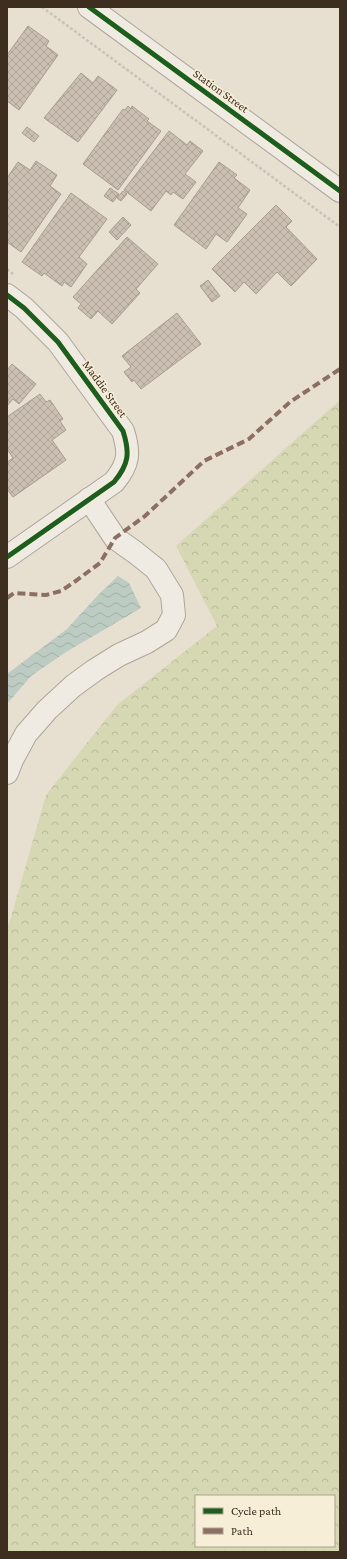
<svg xmlns="http://www.w3.org/2000/svg" width="347" height="1559" font-family="'Crimson Pro',serif">
	<style>
		.forest { fill: url(#forest-crowns); fill-rule: evenodd }
		.water { fill: url(#water-waves) }
		.building { fill: url(#building-cross-hatch); stroke: #a89c90 }
		.lines { fill: none; stroke-linecap: round; stroke-linejoin: round }
		.minor-casing { stroke: #ada599; stroke-width: 24 }
		.path { stroke: #c8c2b9; stroke-width: 2.5; stroke-dasharray: 3 2; stroke-linecap: butt }
		.minor { stroke: #efebe3; stroke-width: 22 }
		.quiet { stroke: #8d6e63; stroke-width: 4; stroke-dasharray: 8 4; stroke-linecap: butt }
		.cycleway-casing { stroke: #f7eed8; stroke-width: 8 }
		.cycleway { stroke: #1b5e20; stroke-width: 5 }
		.labels { text-anchor: middle; stroke-width: 3; stroke-linejoin: round; paint-order: stroke }
		.street-label { font-size: 12px; fill: #3d2e20; stroke: #f7eed8 }
	</style>
	<defs>
		<pattern id="forest-crowns" width="20" height="18" patternUnits="userSpaceOnUse"><rect width="20" height="18" fill="#d6d7b3"/><path d="M2 6a3 3 0 1 1 6 0M12 15a3 3 0 1 1 6 0" fill="none" stroke="#b9b99a"/></pattern>
		<pattern id="water-waves" width="16" height="10" patternUnits="userSpaceOnUse"><rect width="16" height="10" fill="#bcccc2"/><path d="M0 5q4-4 8 0t8 0" fill="none" stroke="#a2b0a6"/></pattern>
		<pattern id="building-cross-hatch" width="8" height="8" patternUnits="userSpaceOnUse"><rect width="8" height="8" fill="#cbbfb2"/><path d="M0 0l8 8M0 8l8-8" fill="none" stroke="#afa499"/></pattern>
	</defs>
	<rect width="100%" height="100%" fill="#e7e0d1"/>
	<path class="forest" d="M340,400V1552H7V925L9,924L46,795L117,705L217,626L176,546ZM196,1496H334V1546H196Z"/>
	<path class="water" d="M118,576L129,583L141,608L66,652L31,676L7,704V674L67,629L99,594Z"/>
	<g class="building">
		<path d="M28,26L49,41L46,46L58,55L19,110L7,101V55Z"/>
		<path d="M81,73L93,83L98,76L117,90L78,142L44,118Z"/>
		<path d="M128,106L131,109L132,106L149,119L147,121L161,131L118,190L83,164L123,109L125,110Z"/>
		<path d="M27,127L39,136L34,142L22,133Z"/>
		<path d="M169,131L187,145L190,141L203,151L185,174L196,182L183,199L173,192L171,195L166,191L151,211L124,190Z"/>
		<path d="M36,161L57,175L50,186L61,194L21,252L7,242V178L18,162L30,170Z"/>
		<path d="M219,162L237,175L234,178L250,190L238,208L247,214L227,242L216,234L206,249L174,225Z"/>
		<path d="M110,188L119,194L113,202L104,196Z"/>
		<path d="M123,191L127,194L121,201L117,198Z"/>
		<path d="M71,193L107,219L79,257L87,264L71,287L64,282L62,286L44,273L42,276L22,262Z"/>
		<path d="M276,205L292,221L286,227L317,259L291,286L277,272L256,294L244,282L235,292L212,269Z"/>
		<path d="M123,217L131,225L117,240L109,232Z"/>
		<path d="M127,237L158,264L136,289L140,293L112,324L98,311L91,319L78,308L81,304L73,297Z"/>
		<path d="M208,280L220,296L212,302L200,286Z"/>
		<path d="M177,313L201,344L141,389L134,380L132,382L124,372L131,367L122,356Z"/>
		<path d="M12,364L36,384L19,404L13,399L7,406V370Z"/>
		<path d="M40,394L46,402L50,400L63,419L60,421L66,430L52,440L66,460L13,497L7,489V462L13,458L7,449V417Z"/>
	</g>
	<g class="lines">
		<defs>
			<g id="minor">
				<path d="M89,7L340,191"/>
				<path d="M7,295L24,308L58,342L123,431C130,453 129,464 114,482L7,557"/>
				<path d="M7,773L12,760L26,734L47,710L73,686L95,670L119,655L147,642L166,630L174,615L172,595L156,569L136,553L115,538L89,499"/>
			</g>
		</defs>
		<use href="#minor" class="minor-casing"/>
		<g class="path">
			<path d="M42,7L340,227"/>
			<path d="M7,269L13,274"/>
		</g>
		<use href="#minor" class="minor"/>
		<path class="quiet" d="M7,598L14,593L46,595L61,591L77,580L100,563L115,538L145,516L204,461L249,439L290,402L340,369"/>
		<defs>
			<g id="cycleway">
				<path d="M89,7L340,191"/>
				<path d="M7,295L24,308L58,342L123,431C130,453 129,464 114,482L7,557"/>
			</g>
		</defs>
		<use href="#cycleway" class="cycleway-casing"/>
		<use href="#cycleway" class="cycleway"/>
	</g>
	<g class="labels">
		<g class="street-label">
			<text transform="translate(221 91) rotate(36)" y="4">Station Street</text>
			<text transform="translate(105 389) rotate(54)" y="4">Maddie Street</text>
		</g>
	</g>
	<rect width="347" height="1559" fill="none" stroke="#3d2e20" stroke-width="16"/>
	<rect x="195" y="1495" width="140" height="52" fill="#f7eed8" stroke="#ada18e"/>
	<rect x="203" y="1508" width="20" height="6" fill="#1b5e20" stroke="#ada18e"/>
	<text x="231" y="1515" font-size="12" fill="#3d2e20">Cycle path</text>
	<rect x="203" y="1528" width="20" height="6" fill="#8d6e63" stroke="#ada18e"/>
	<text x="231" y="1535" font-size="12" fill="#3d2e20">Path</text>
</svg>
